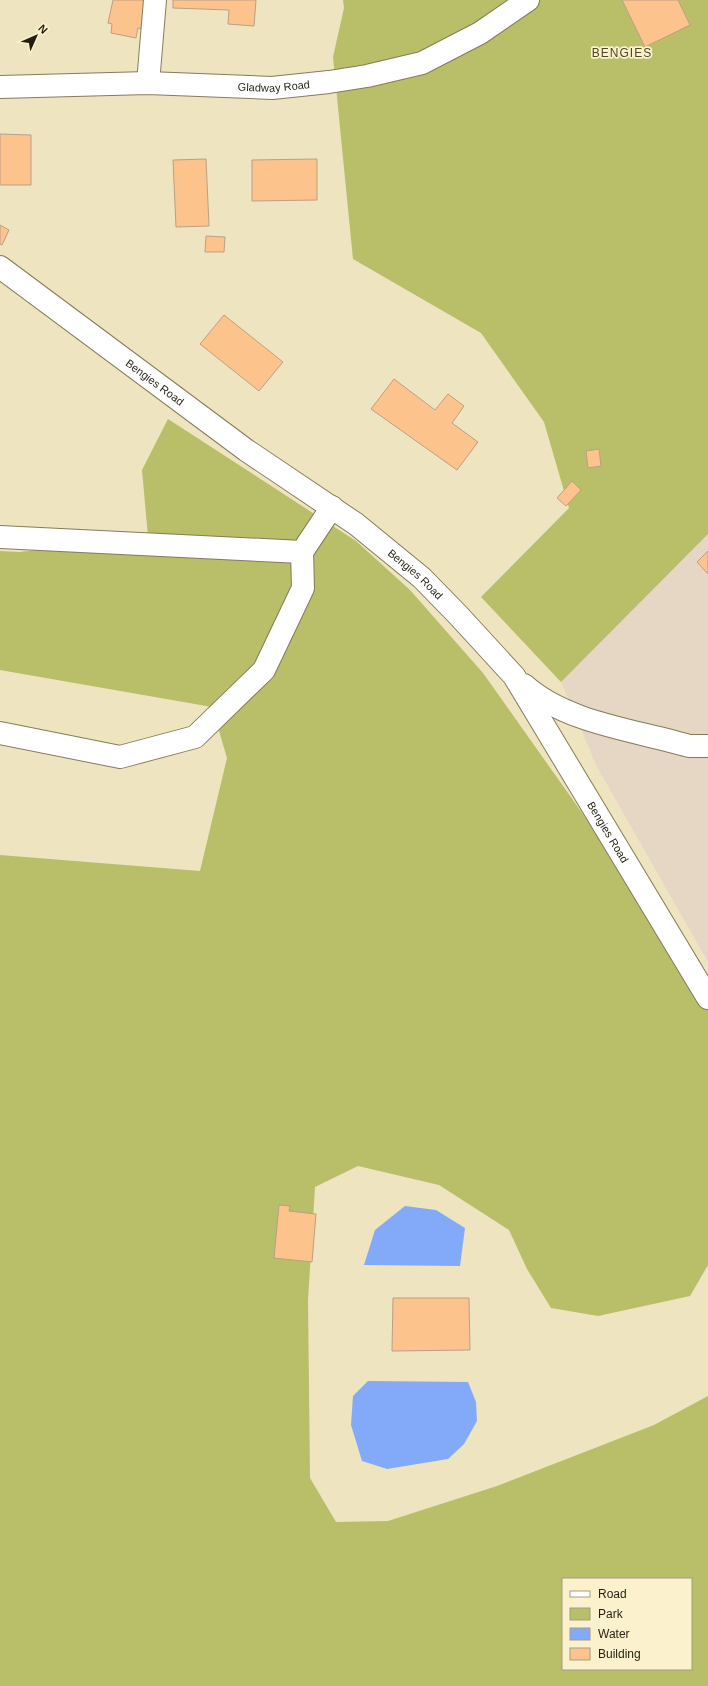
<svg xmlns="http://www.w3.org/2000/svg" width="708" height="1686" font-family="Helvetica,sans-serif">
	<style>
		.industrial { fill: #e6d7c5 }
		.green { fill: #b9be69; fill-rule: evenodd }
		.water { fill: #83aaf8 }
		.building { fill: #fdc38d; stroke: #bb9f86 }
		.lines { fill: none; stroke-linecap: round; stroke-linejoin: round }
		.minor-casing { stroke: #857c5c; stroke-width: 24 }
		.minor { stroke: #fff; stroke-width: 22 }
		.labels { text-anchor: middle; stroke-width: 3.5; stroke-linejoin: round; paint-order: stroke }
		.street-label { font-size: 11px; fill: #221e11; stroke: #fbf1cd }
		.neighbourhood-label { font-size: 12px; letter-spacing: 1px; fill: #4e4627; stroke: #fbf1cd }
	</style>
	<rect width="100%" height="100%" fill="#eee4c0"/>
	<path class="industrial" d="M708,534V962L596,765L561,682Z"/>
	<g class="green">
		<path d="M343,0H708V534L561,682L481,597L569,508L544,422L481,333L353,259L333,57L344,8Z"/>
		<path d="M168,419L356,541L410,590L483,673L602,841L708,1010V1265L690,1296L598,1316L551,1308L527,1269L509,1230L439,1185L358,1166L315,1187L308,1300L310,1478L336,1522L388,1521L497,1486L654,1425L708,1396V1686H0V855L200,871L227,758L212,707L0,670V551L19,552L148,537L142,470ZM563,1579H691V1669H563Z"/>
	</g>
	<g class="water">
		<path d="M405,1206L436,1210L465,1228L460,1266L364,1265L375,1230Z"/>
		<path d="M368,1381L468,1382L476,1402L477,1421L464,1444L448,1459L387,1469L362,1461L351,1425L353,1396Z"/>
	</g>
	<g class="building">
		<path d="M113,0H147L142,29L138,28L136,38L111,33L112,24L108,23Z"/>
		<path d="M173,0H256L254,26L228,24L229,10L173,8Z"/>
		<path d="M622,0H678L690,25L645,47Z"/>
		<path d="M0,134L31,135V185H0Z"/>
		<path d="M206,159L209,226L176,227L173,160Z"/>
		<path d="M317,159V200L252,201V160Z"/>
		<path d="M0,225L9,230L2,245L0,244Z"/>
		<path d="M206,236L225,237L224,252H205Z"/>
		<path d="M224,315L283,362L259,391L200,344Z"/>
		<path d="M394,379L435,410L448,394L464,406L452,423L478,442L457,470L371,409Z"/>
		<path d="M599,449L601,466L588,468L586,451Z"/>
		<path d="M572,481L581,490L566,506L557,498Z"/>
		<path d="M708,551V574L697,562Z"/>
		<path d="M279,1205L290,1206L289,1211L316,1214L312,1262L274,1258Z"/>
		<path d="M393,1298H469L470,1350L392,1351Z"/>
	</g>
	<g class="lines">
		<defs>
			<g id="minor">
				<path d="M148,83L155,0"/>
				<path id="s1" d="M0,87L148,83L272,88L329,82L367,76L422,63L480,33L528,0"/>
				<path id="s2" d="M0,267L246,450L356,524L422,578L459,616L514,676L708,998"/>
				<path d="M0,537L302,552L332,507"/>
				<path d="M524,685C566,723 635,730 689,746H708"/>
				<path d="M0,733L120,757L195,737L264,670L303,588L302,552"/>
			</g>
		</defs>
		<use href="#minor" class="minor-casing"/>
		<use href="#minor" class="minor"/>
	</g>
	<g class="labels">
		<g class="street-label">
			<text dy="4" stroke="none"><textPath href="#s1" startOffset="274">Gladway Road</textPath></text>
			<text dy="4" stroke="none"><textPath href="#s2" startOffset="193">Bengies Road</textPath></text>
			<text dy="4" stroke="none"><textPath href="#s2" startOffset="517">Bengies Road</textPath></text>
			<text dy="4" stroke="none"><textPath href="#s2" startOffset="841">Bengies Road</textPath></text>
		</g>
		<g class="neighbourhood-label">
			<text x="622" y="57">BENGIES</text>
		</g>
	</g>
	<rect x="562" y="1578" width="130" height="92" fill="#fbf1cd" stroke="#a49d82"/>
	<rect x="570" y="1591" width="20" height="6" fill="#ffffff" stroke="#a49d82"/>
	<text x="598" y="1598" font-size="12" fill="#221e11">Road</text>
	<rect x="570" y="1608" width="20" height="12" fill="#b9be69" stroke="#a49d82"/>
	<text x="598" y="1618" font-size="12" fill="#221e11">Park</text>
	<rect x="570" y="1628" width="20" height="12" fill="#83aaf8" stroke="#a49d82"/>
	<text x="598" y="1638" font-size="12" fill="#221e11">Water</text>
	<rect x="570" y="1648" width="20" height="12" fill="#fdc38d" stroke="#a49d82"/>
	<text x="598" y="1658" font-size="12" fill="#221e11">Building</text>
	<g transform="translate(36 36) rotate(45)" stroke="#fbf1cd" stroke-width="3" paint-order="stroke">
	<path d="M0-3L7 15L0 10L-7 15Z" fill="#221e11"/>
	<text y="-6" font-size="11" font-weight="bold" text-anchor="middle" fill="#221e11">N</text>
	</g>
</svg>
